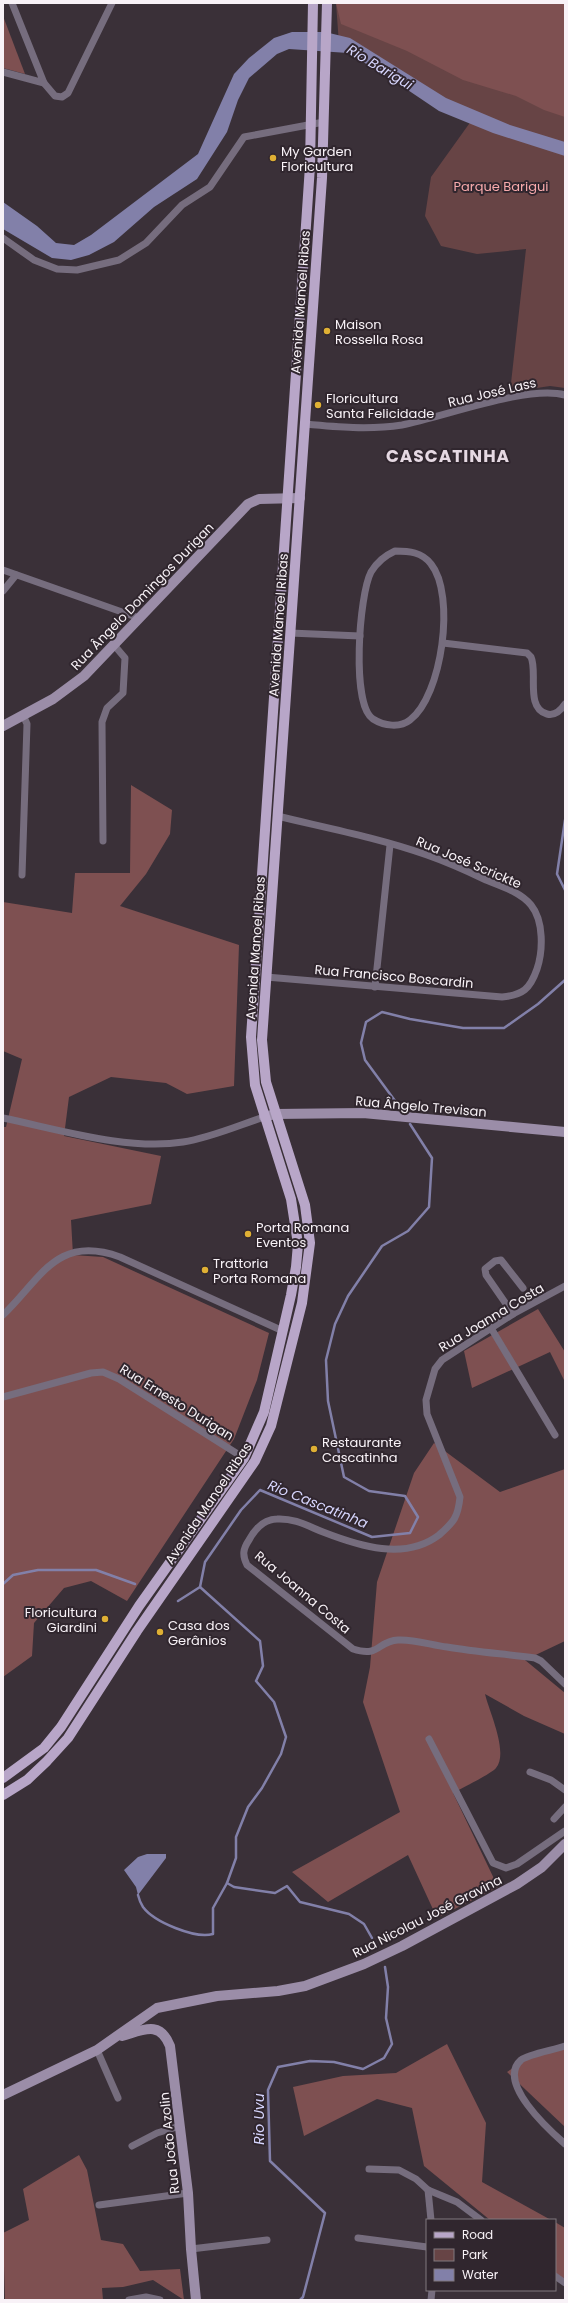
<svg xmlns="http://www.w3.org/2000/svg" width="568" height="2303" font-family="Poppins,sans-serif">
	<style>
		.green { fill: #674445 }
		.forest { fill: #7e5051 }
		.water { fill: #8280a9 }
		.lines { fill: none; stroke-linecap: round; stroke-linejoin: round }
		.stream { stroke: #8280a9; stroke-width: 2.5 }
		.street { stroke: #766d7e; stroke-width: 7 }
		.secondary { stroke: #9b8da8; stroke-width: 10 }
		.primary { stroke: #b8a6c8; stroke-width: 10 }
		.poi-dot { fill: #dfb034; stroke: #30262e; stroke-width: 1.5 }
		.labels { text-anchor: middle; stroke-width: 4; stroke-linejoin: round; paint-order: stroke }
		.poi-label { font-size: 13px; fill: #f8f2f7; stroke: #30262e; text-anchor: start }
		.park-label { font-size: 13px; fill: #f8aaac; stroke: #30262e }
		.street-label { font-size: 13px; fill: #f8f2f7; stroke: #30262e }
		.water-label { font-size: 14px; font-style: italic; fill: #d6d5fd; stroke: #30262e }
		.district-label { font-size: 17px; font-weight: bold; letter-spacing: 1px; fill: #e6d9e3; stroke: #30262e }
	</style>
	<rect width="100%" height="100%" fill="#3a3038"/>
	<path class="green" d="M336,3H565V388L550,386L510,392L526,249L477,254L441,246L425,216L431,177L474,117L339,44Z"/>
	<g class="forest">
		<path d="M336,3H565V117L544,110L516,96L463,80L407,51L341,24Z"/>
		<path d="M3,16L25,74L3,68Z"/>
		<path d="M131,785L172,810L170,834L146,874L120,906L239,945L234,1086L187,1094L166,1083L111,1077L69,1097L64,1136L161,1156L151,1204L71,1220L73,1255L103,1257L269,1333L257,1380L234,1439L127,1601L91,1581L64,1588L34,1623L32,1656L3,1677V1127H6L22,1059L3,1051V902L72,913L75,873H130Z"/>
		<path d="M538,1309L565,1352V1382L550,1352L472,1388L464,1351Z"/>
		<path d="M434,1443L500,1492L565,1469V1641L525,1660L565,1693V1734L524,1716L485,1694C489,1711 509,1753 496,1768C491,1774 462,1788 453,1793L498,1887L437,1918L408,1855L328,1902L292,1872L400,1812L363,1702L370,1667L377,1582L414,1473Z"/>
		<path d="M447,2044L486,2123L482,2182L551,2220H490L424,2166L412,2108L377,2099L304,2136L293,2087L343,2076L396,2073Z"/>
		<path d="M542,2049L565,2050V2127L507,2072Z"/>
		<path d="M79,2155L87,2170L101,2240L123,2244L140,2271L180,2269L184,2300L153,2280L123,2287L102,2288L103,2300H5L3,2233L29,2220L23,2189Z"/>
		<path d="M555,2222L565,2228V2282L555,2274Z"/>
	</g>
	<g class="water">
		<path d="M292,32H325L350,38L446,98L510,125L565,142V156L493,133L439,111L390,78L348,53L289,49L277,54L249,78L238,100L227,132L197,179L154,207L114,242L89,255L71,260L52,258L3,229V202L37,226L56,243L74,245L91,235L198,154L234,74L249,58L274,38Z"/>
		<path d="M147,1854H166V1858L138,1895L136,1887L124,1870L138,1857Z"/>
	</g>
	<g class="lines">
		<g class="stream">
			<path d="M565,820L557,874L565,890"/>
			<path d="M401,1109L365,1060L361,1043L366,1022L382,1012L410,1019L463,1028H504L538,1004L565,980"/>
			<path d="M3,1584L13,1575L38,1570H96L135,1584"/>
			<path d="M200,1587L260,1641L263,1666L256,1681L274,1702L286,1737L281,1754L262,1788L248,1807L236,1837V1858L227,1883L234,1887L275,1893L287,1886L300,1902L349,1914L364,1924L372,1938"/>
			<path d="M178,1601L200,1587L205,1562L241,1510L260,1490L372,1537L410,1533L418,1517L405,1496L369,1491L344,1477L328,1401L326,1360L335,1324L348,1296L382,1246L408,1231L429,1207L432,1158L410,1124"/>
			<path d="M138,1895C139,1899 141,1904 143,1907C154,1922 195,1939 213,1934V1908L227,1883"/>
			<path d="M300,2300L303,2297L325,2213L270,2161L268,2090L278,2067L310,2061L334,2062L363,2069L384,2058L392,2044L386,2018L388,1987L385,1967"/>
		</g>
		<g class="street">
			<path d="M3,72L44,83L12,3"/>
			<path d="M44,83L55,96L62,97L68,93L112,3"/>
			<path d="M3,238L34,260L57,269L77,270L119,260L146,243L182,205L210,187L244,137L324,122"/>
			<path d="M305,424C337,427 369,430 402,425C444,417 526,385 565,395"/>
			<path d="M395,551C409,551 422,552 431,564C456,595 442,696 410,720C400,728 384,726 373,719C351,705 359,595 371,572C377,562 384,556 395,551Z"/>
			<path d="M3,570L139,618"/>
			<path d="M3,591L16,575"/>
			<path d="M290,633L360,636"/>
			<path d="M443,643L527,653C527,653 531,657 531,657C538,672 525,708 547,714C555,716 561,710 565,704"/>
			<path d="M103,841L102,722L107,708L123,693L125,658L114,645"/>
			<path d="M22,875L27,724L23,715"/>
			<path d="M266,977L502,997C523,995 530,989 537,969C543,951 544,921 531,905C520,892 501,886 486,880C467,871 447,862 427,855C379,838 327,828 277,816"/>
			<path d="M375,987L390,845"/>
			<path d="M3,1118C57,1129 128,1151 183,1142C210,1138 237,1126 264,1117"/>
			<path d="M565,1286L513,1314L442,1360L435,1369L426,1400L427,1414L460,1497C458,1517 454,1522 439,1535C405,1561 359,1546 323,1532C308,1526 294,1518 277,1519C264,1519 255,1529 249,1540C243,1549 242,1555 247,1565L353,1649C380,1658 377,1641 398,1640C414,1639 431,1645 447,1647C476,1652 506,1654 535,1658L541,1661L565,1684"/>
			<path d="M513,1314L486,1275L485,1269L495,1261L501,1260L523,1288"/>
			<path d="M3,1315C41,1279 56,1234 120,1257L283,1331"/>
			<path d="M491,1328L555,1435"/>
			<path d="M3,1397L91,1373L103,1372L119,1379L244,1458"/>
			<path d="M429,1739L493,1863L506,1868L517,1864L565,1831"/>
			<path d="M530,1772L551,1780L565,1790"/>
			<path d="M554,1819L565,1807"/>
			<path d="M565,2046C554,2050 529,2054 521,2060C496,2082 549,2130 565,2144"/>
			<path d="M97,2050L118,2098"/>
			<path d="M132,2146L157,2133L180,2126"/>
			<path d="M369,2169L399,2170L416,2179L428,2190L457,2202L481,2220"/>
			<path d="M428,2190L431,2220"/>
			<path d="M99,2205L188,2193"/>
			<path d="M358,2238L427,2247"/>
			<path d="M191,2249L267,2240"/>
			<path d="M555,2276L565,2283"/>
			<path d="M129,2300L146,2297L160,2300"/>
			<path d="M431,2300L432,2290"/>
		</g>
		<g class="secondary">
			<path d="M3,726L53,699L84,676L248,504L259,499L300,498"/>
			<path d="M264,1117L275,1114L363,1113L565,1132"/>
			<path d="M122,2036C143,2030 160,2020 170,2046L188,2193L191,2249L196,2300"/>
			<path d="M3,2095L97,2050L157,2008L217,1996L278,1991L305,1986L364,1964L402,1946L517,1884L542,1867L565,1844"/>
		</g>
		<g class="primary">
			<path d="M3,1778L44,1748L61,1727L139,1606L244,1458L264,1412L291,1295L296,1267L298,1244L291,1199L255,1085L251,1037L310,166L313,3"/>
			<path d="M3,1795L27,1780L47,1761L68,1738L137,1631L255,1461L271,1426L302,1303L310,1243L305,1205L266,1082L262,1040L322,178L327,3"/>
		</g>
	</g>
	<g class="poi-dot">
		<circle cx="273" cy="158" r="4"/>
		<circle cx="327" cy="331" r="4"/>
		<circle cx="318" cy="405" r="4"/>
		<circle cx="248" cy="1234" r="4"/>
		<circle cx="205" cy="1270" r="4"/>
		<circle cx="314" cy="1449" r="4"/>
		<circle cx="105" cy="1619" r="4"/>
		<circle cx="160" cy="1632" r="4"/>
	</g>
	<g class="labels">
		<g class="poi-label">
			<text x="281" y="156">My Garden<tspan x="281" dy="15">Floricultura</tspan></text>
			<text x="335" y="329">Maison<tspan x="335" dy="15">Rossella Rosa</tspan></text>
			<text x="326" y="403">Floricultura<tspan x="326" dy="15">Santa Felicidade</tspan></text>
			<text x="256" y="1232">Porta Romana<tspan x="256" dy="15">Eventos</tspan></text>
			<text x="213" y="1268">Trattoria<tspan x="213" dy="15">Porta Romana</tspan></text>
			<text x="322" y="1447">Restaurante<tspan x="322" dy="15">Cascatinha</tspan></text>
			<text x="97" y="1617" text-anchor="end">Floricultura<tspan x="97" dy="15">Giardini</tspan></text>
			<text x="168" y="1630">Casa dos<tspan x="168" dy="15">Gerânios</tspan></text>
		</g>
		<g class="park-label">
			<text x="501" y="191">Parque Barigui</text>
		</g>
		<g class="street-label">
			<text transform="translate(300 302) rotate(-86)" y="5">Avenida Manoel Ribas</text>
			<text transform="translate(492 392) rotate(-13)" y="5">Rua José Lass</text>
			<text transform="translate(142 596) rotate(-46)" y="5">Rua Ângelo Domingos Durigan</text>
			<text transform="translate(278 625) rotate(-86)" y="5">Avenida Manoel Ribas</text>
			<text transform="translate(469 862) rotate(23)" y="5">Rua José Scrickte</text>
			<text transform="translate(255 948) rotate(-86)" y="5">Avenida Manoel Ribas</text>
			<text transform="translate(394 976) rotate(5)" y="5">Rua Francisco Boscardin</text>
			<text transform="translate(421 1106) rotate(5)" y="5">Rua Ângelo Trevisan</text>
			<text transform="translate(491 1317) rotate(-31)" y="5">Rua Joanna Costa</text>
			<text transform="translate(177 1402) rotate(32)" y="5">Rua Ernesto Durigan</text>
			<text transform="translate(208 1503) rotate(-56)" y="5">Avenida Manoel Ribas</text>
			<text transform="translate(303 1592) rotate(40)" y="5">Rua Joanna Costa</text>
			<text transform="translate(427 1916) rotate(-27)" y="5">Rua Nicolau José Gravina</text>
			<text transform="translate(169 2143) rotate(-96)" y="5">Rua João Azolin</text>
		</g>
		<g class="water-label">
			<text transform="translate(380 67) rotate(31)" y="5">Rio Barigui</text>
			<text transform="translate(318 1504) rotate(22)" y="5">Rio Cascatinha</text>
			<text transform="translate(259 2119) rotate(-90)" y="5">Rio Uvu</text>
		</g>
		<g class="district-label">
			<text x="448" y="462">CASCATINHA</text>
		</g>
	</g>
	<rect width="568" height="2303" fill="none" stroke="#f8f2f7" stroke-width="8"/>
	<rect x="426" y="2219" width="130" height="72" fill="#30262e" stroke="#80787e"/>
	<rect x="434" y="2232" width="20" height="6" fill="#b8a6c8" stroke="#80787e"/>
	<text x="462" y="2239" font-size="12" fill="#f8f2f7">Road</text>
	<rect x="434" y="2249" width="20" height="12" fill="#674445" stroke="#80787e"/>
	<text x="462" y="2259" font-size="12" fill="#f8f2f7">Park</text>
	<rect x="434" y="2269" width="20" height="12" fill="#8280a9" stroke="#80787e"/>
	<text x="462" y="2279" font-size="12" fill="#f8f2f7">Water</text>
</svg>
